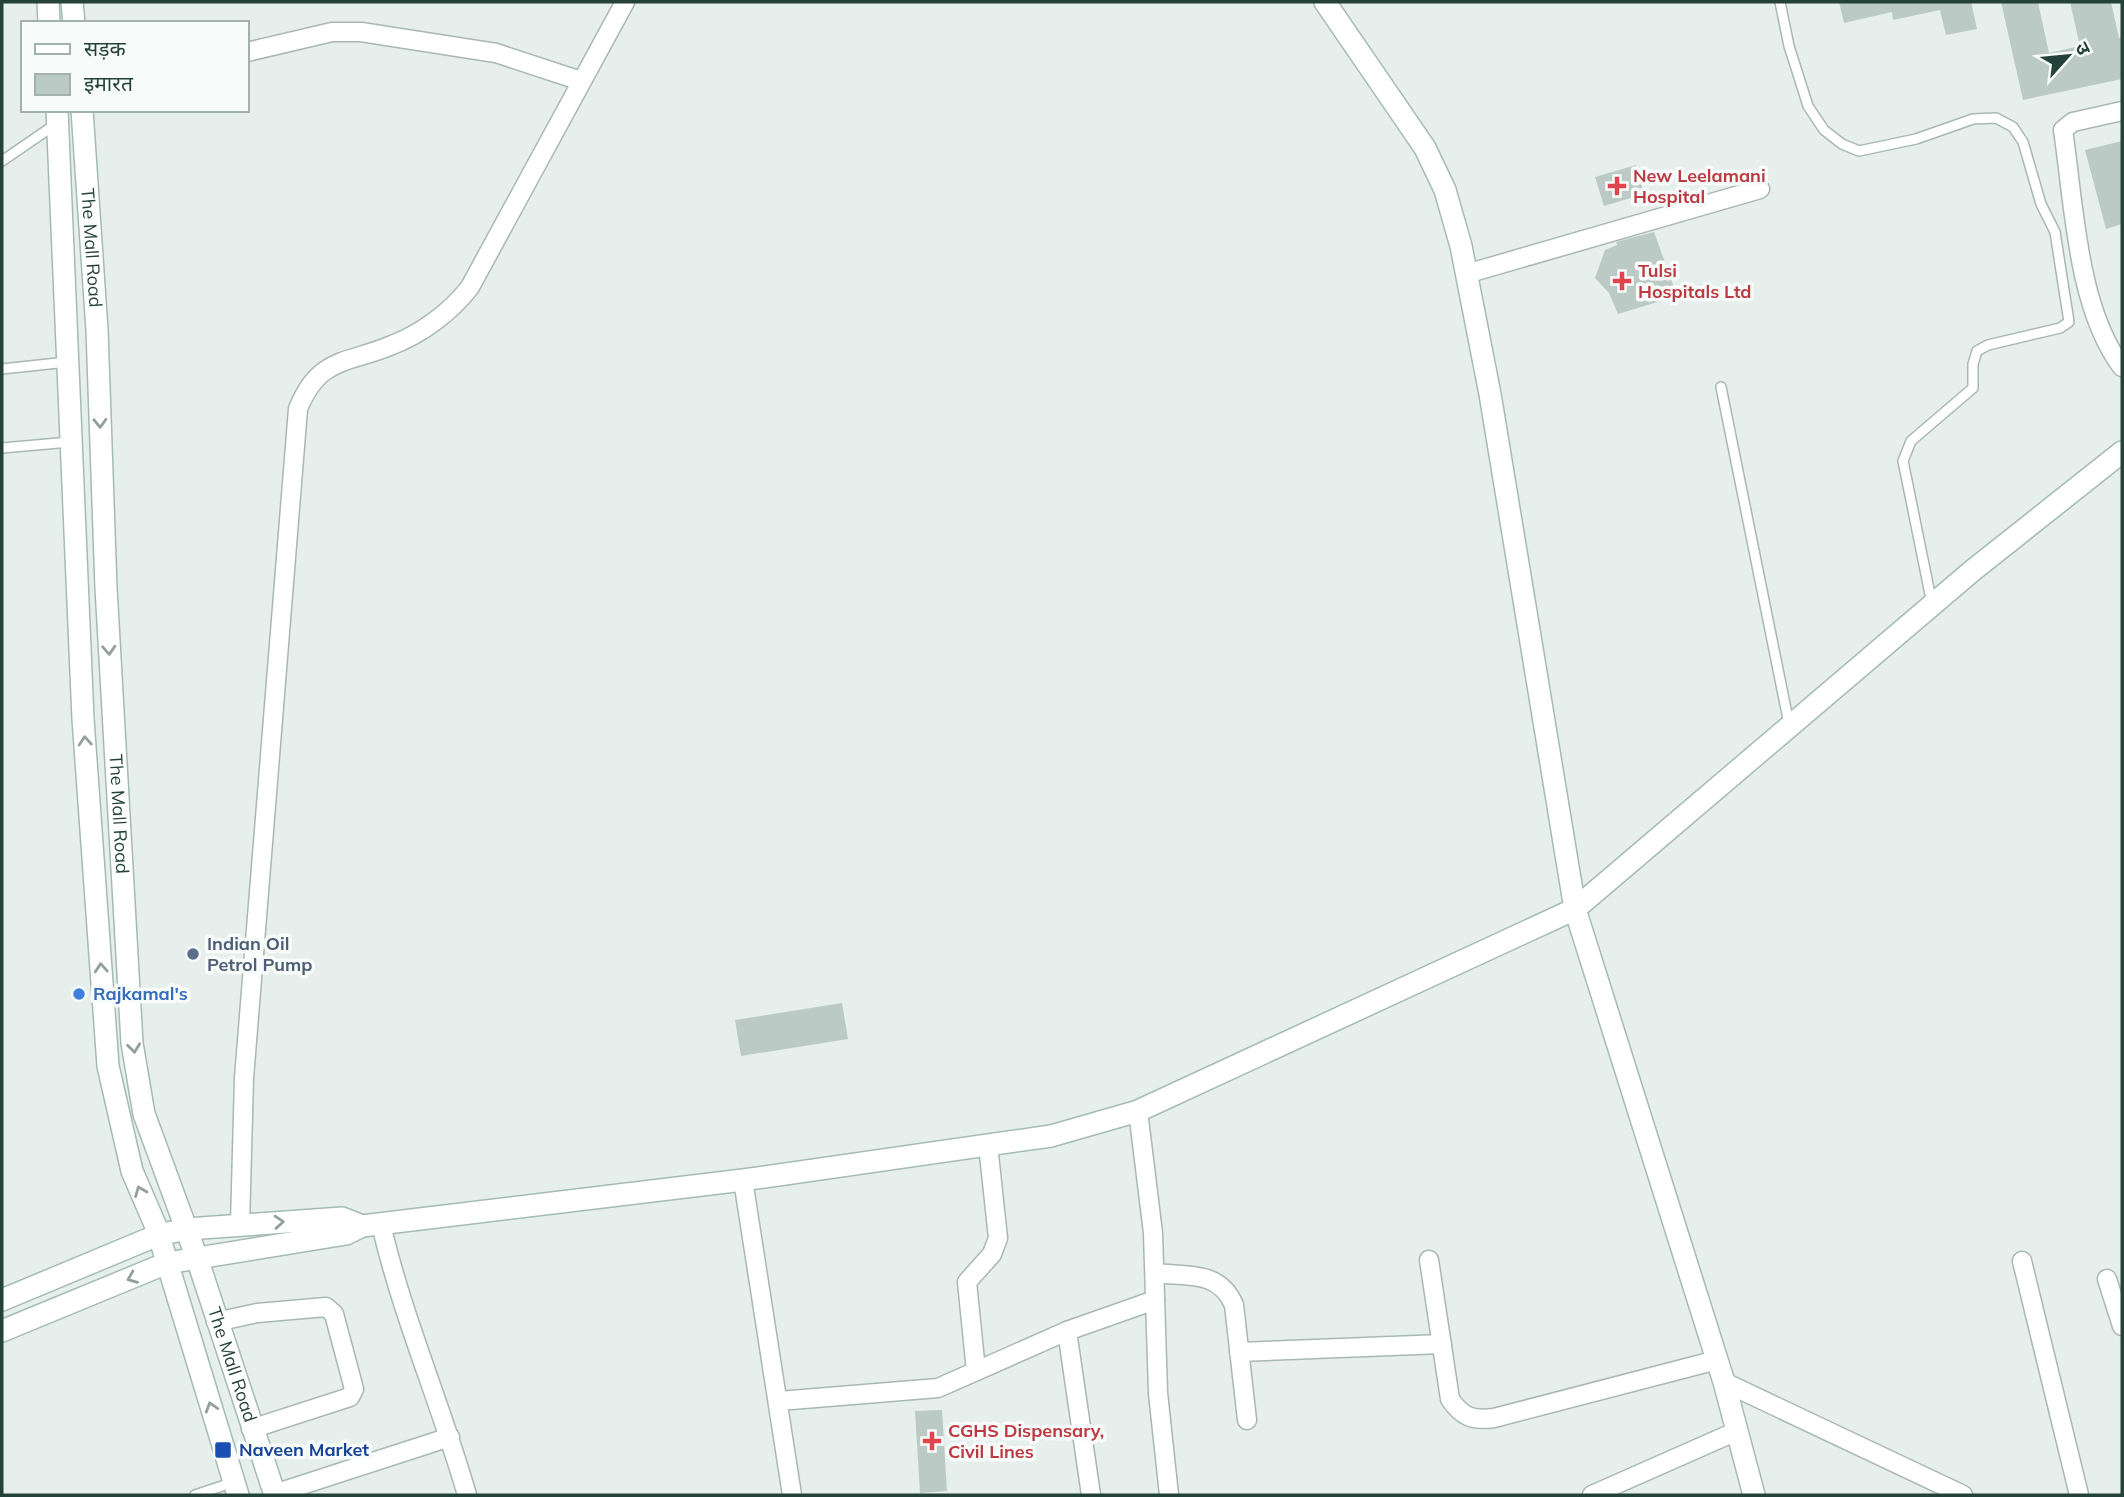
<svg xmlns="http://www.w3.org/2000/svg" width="2124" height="1497" font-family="Mulish,'Noto Sans Devanagari',sans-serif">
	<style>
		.building { fill: #bbcac4 }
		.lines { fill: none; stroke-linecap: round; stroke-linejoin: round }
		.lane-casing { stroke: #a8b8b2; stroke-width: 12 }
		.street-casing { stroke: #a8b8b2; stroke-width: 21 }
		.secondary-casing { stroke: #a4bbb3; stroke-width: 24 }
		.lane { stroke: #fff; stroke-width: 9 }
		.street { stroke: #fff; stroke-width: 18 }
		.secondary { stroke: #fff; stroke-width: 21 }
		.oneway { stroke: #92a09c }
		.health-dot { fill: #e0444e; stroke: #f7fbf9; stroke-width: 2.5 }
		.service-dot { fill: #5c6f8a; stroke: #f7fbf9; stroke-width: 2.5 }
		.shop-dot { fill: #3f7fe0; stroke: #f7fbf9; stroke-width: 2.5 }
		.transit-dot { fill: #1a4fb4; stroke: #f7fbf9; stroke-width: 2.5 }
		.labels { text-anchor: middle; stroke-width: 7; stroke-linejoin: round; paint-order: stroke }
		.health-label { font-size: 18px; font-weight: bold; fill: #be3a42; stroke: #f7fbf9; text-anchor: start }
		.street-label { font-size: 18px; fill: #24423a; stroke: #f7fbf9 }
		.service-label { font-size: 18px; font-weight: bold; fill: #4e5e75; stroke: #f7fbf9; text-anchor: start }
		.shop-label { font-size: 18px; font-weight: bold; fill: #366cbe; stroke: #f7fbf9; text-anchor: start }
		.transit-label { font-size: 18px; font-weight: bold; fill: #164399; stroke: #f7fbf9; text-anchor: start }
	</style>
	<rect width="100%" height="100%" fill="#e6efeb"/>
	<g class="building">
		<path d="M1839,2H1971L1977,29L1946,35L1940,10L1893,20L1892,12L1844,23Z"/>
		<path d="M2001,2H2038L2049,53L2080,46L2070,2H2111L2119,38L2122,37V79L2023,100Z"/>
		<path d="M2122,141V224L2106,229L2085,150Z"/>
		<path d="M1636,165L1644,194L1604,206L1595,177Z"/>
		<path d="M1654,232L1677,296L1618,314L1609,293L1595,278L1605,250L1617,245L1616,242Z"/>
		<path d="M842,1003L848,1039L741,1056L735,1020Z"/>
		<path d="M942,1410L947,1491L920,1493L915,1411Z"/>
	</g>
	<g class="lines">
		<defs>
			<g id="lane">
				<path d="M1780,2L1789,46L1808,106L1824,130L1842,144L1859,151L1916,139L1973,119L1996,118L2013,127L2023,142L2041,204L2055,232L2069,322L2060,328L1988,345L1977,351L1973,364V388L1911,441L1903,461L1932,604"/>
				<path d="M2,161L56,124"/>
				<path d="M2,369L67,362"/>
				<path d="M1721,387L1789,724"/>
				<path d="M2,448L70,442"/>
				<path d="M195,1495L234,1482"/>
			</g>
			<g id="street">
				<path d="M247,52L332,32H361L496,53L581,81"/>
				<path d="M2122,111L2073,122L2063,130C2074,203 2077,308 2122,367"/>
				<path d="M1466,274L1760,189"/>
				<path d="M1138,1111L1153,1233L1158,1393L1169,1495"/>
				<path d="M743,1180L792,1495"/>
				<path d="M381,1224C402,1316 441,1404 467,1495"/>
				<path d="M240,1225L244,1078L298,409C319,356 348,364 392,345C421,334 451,312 470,287L625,2"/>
				<path d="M1429,1260L1450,1399C1462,1417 1473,1421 1494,1418L1717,1360"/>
				<path d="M2022,1261L2079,1495"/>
				<path d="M1155,1273C1188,1277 1219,1270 1234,1305L1247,1420"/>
				<path d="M2107,1279L2122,1326"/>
				<path d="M216,1322L257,1313L326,1307L334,1314L354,1389L350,1397L251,1429"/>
				<path d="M1067,1331L1091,1495"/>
				<path d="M1239,1352L1442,1344"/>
				<path d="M976,1371L967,1282L992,1254L998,1238L988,1145"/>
				<path d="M1724,1382L1963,1495"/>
				<path d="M779,1401L938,1388L1067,1331L1155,1300"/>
				<path d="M274,1494L450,1437"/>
				<path d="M1592,1495L1737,1431"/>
			</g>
			<g id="secondary">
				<path d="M48,2L49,23"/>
				<path d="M72,2L74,23"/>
				<path d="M1325,2L1425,148L1445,190L1461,246L1490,394L1575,909L1724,1382L1754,1495"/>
				<path d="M57,110L83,719L108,1066L132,1171L157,1229L238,1495"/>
				<path id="s1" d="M82,110L97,330L106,588L132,1043L144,1114L197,1258L275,1495"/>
				<path d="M2,1300L158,1235L187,1229L342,1218L362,1226"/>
				<path d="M2,1331L167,1263L346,1234L362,1226L743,1180L1051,1136L1138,1111L1575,909L1972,571L2122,452"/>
			</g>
		</defs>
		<use href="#lane" class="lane-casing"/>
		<use href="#street" class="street-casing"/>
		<use href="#secondary" class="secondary-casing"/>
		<use href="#lane" class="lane"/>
		<use href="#street" class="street"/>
		<use href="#secondary" class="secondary"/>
	</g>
	<defs><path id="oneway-chevron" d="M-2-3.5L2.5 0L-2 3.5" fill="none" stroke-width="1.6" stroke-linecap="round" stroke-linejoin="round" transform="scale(1.75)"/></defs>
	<g class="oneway">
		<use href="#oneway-chevron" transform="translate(100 423) rotate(88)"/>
		<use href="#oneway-chevron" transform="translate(109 650) rotate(87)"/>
		<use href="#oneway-chevron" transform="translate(85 741) rotate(-94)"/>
		<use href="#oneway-chevron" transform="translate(101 968) rotate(-94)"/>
		<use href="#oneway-chevron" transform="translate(134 1048) rotate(83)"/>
		<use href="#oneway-chevron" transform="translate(140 1191) rotate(-112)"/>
		<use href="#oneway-chevron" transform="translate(279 1222) rotate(-4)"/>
		<use href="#oneway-chevron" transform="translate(132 1278) rotate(158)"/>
		<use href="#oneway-chevron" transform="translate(211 1407) rotate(-107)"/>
	</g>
	<g class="health-dot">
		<path d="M1613.5 175.5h7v7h7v7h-7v7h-7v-7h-7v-7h7z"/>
		<path d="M1618.5 270.5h7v7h7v7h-7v7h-7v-7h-7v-7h7z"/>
		<path d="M928.5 1430.5h7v7h7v7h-7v7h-7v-7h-7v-7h7z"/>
	</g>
	<circle class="service-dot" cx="193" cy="954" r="7"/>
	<circle class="shop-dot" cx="79" cy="994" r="7"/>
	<rect class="transit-dot" x="214" y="1441" width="18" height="18" rx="3.5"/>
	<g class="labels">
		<g class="health-label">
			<text x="1633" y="182">New Leelamani<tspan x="1633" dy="21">Hospital</tspan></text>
			<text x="1638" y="277">Tulsi<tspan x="1638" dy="21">Hospitals Ltd</tspan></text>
			<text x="948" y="1437">CGHS Dispensary,<tspan x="948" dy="21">Civil Lines</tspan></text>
		</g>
		<g class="street-label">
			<text dy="6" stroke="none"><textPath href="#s1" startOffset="138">The Mall Road</textPath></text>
			<text dy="6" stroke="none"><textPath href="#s1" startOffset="705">The Mall Road</textPath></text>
			<text dy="6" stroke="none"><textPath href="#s1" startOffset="1272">The Mall Road</textPath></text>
		</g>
		<g class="service-label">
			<text x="207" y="950">Indian Oil<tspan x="207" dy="21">Petrol Pump</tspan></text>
		</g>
		<g class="shop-label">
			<text x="93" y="1000">Rajkamal's</text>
		</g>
		<g class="transit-label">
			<text x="239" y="1456">Naveen Market</text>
		</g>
	</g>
	<rect width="2124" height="1497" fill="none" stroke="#24423a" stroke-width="7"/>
	<rect x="21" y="21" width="228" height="91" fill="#f7fbf9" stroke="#a3b1ad" stroke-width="2"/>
	<rect x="35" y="44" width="35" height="10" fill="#ffffff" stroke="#a3b1ad" stroke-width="2"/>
	<text x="84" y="56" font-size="21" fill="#24423a">सड़क</text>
	<rect x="35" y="74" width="35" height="21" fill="#bbcac4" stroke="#a3b1ad" stroke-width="2"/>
	<text x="84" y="91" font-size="21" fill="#24423a">इमारत</text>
	<g transform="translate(2068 56) rotate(63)" stroke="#f7fbf9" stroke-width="5" paint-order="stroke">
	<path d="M0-5L12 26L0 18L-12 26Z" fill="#24423a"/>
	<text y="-10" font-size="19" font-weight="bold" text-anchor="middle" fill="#24423a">उ</text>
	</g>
</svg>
